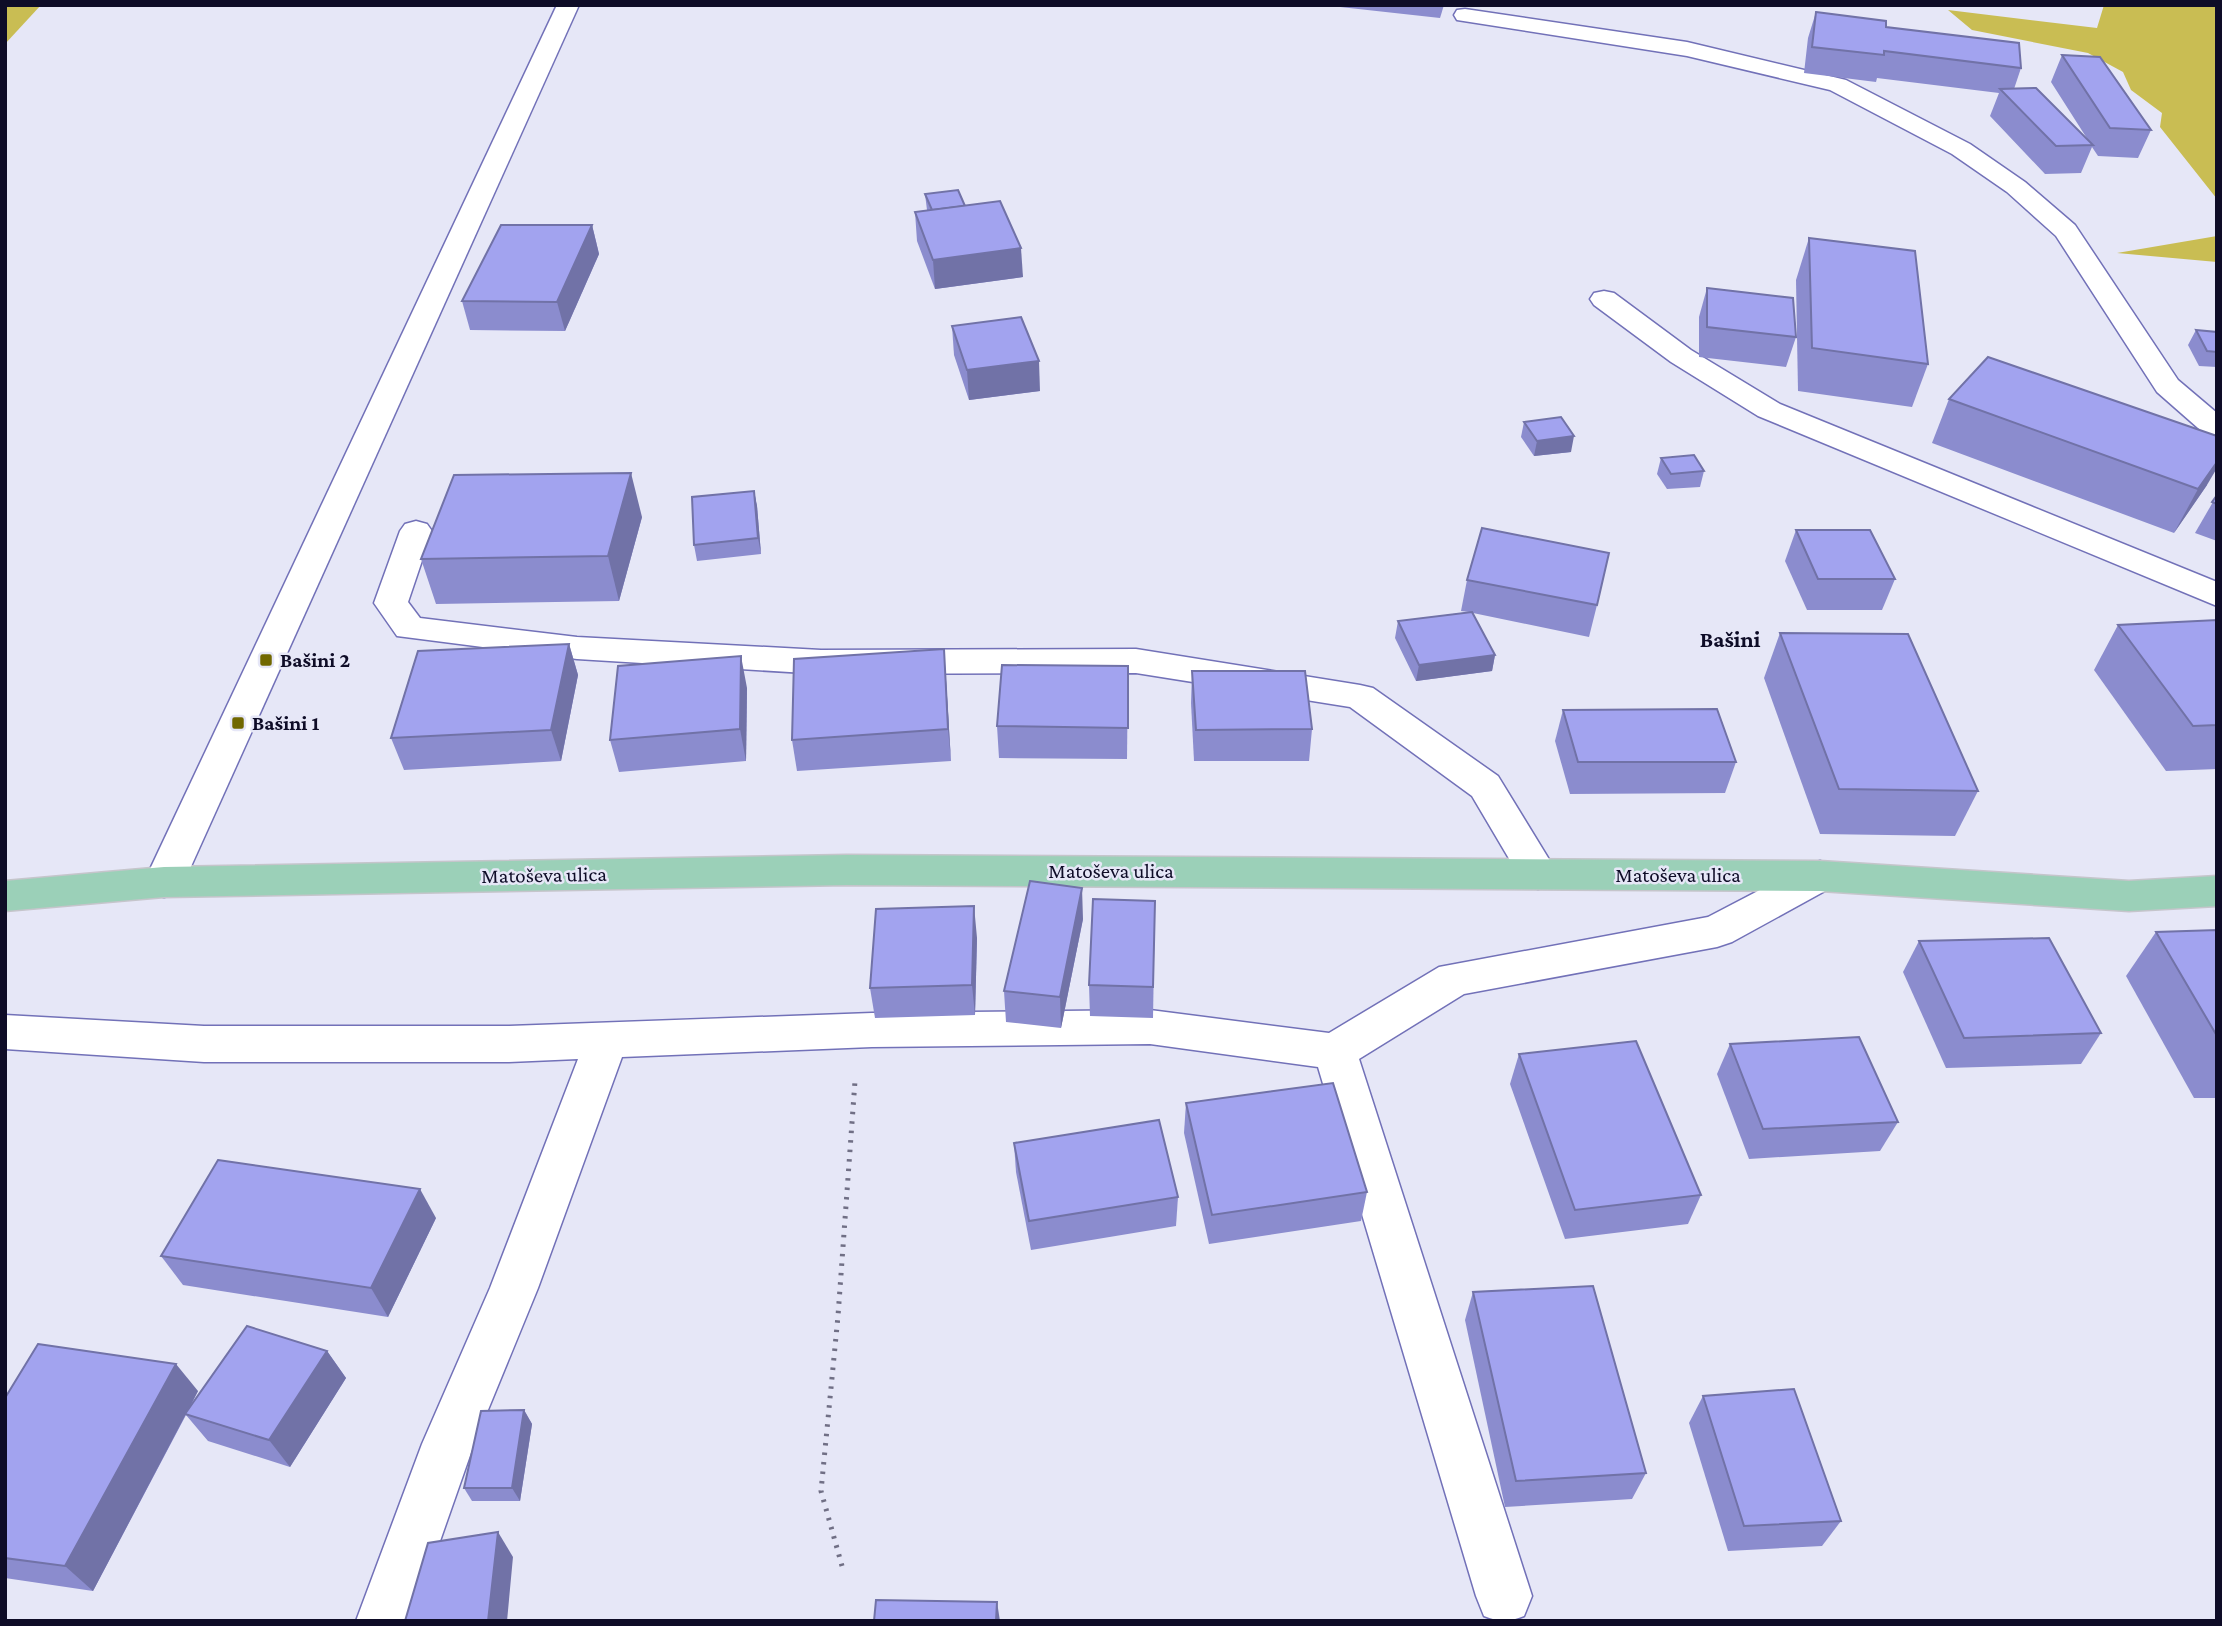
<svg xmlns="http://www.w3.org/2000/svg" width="2222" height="1626" font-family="'Crimson Pro',serif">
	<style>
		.green { fill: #c9bd53 }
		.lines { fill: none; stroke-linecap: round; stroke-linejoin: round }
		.minor-casing { stroke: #7271b8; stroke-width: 3 }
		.major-casing { stroke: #c5c5cb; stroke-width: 3 }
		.path { stroke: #706f85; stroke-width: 5; stroke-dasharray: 2.5 7; stroke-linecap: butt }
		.minor { fill: #fff; fill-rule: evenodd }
		.major { fill: #9bd0b8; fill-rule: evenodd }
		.wall { fill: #8b8cce }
		.shaded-wall { fill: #7172a7 }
		.building { fill: #a2a3ef; stroke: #7172a7; stroke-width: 2 }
		.poi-dot { fill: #716800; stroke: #e6e7f7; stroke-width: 2.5 }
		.labels { text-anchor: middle; stroke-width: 5; stroke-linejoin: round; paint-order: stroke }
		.poi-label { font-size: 21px; font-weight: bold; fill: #0e0c27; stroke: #e6e7f7; text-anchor: start }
		.street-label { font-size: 21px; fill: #0e0c27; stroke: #e6e7f7 }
		.neighbourhood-label { font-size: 23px; font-weight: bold; fill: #0e0c27; stroke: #e6e7f7 }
	</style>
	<rect width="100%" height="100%" fill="#e6e7f7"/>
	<g class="green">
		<path d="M5,5H41L5,44Z"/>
		<path d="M2104,5H2217V199L2160,127L2162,113L2131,90L2123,72L2088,53L1972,30L1948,10L2097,28Z"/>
		<path d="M2217,236V262L2117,253Z"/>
	</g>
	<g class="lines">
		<defs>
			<g id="minor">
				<path d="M557,5H579L184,882L178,893L164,897L150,893L144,882Z"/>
				<path d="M1465,9L1687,42L1846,80L1970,144L2025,182L2075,225L2178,380L2217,413V438L2206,435L2157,392L2056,236L2007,192L1952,154L1830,90L1687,56L1457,20L1454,15L1457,10Z"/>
				<path d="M1604,291L1614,293L1691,350L1780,404L2217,582V606L1758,416L1671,362L1594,305L1590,299L1594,293Z"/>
				<path d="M416,521L427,524L432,531L408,602L420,618L577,637L821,650L1136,649L1360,685L1373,688L1498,776L1558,874L1552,884L1538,889L1524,884L1472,796L1350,707L1136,673L821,674L577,659L397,636L374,603L400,531L405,524Z"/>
				<path d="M1820,861L1834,866L1840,876L1834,886L1732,942L1717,947L1464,994L1359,1059L1532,1596L1524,1616C1509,1622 1499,1622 1484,1616L1476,1596L1318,1067L1150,1044L872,1047L622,1057L538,1288L474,1444L412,1621H356L422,1444L490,1288L578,1059L509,1062H204L5,1049V1015L204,1026H509L872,1013L1150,1010L1329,1033L1439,967L1708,917L1806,866Z"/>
			</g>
			<path id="major" d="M847,855L1820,861L2129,881L2217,876V906L2129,911L1820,891L847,885L164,897L5,911V881L164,867Z"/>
		</defs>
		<use href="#minor" class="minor-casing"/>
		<use href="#major" class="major-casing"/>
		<path class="path" d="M842,1566L821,1491L838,1316L855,1081"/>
		<use href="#minor" class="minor"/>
		<use href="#major" class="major"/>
	</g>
	<g class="wall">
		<path d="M1322,5H1444L1440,18Z"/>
		<path d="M1816,12L1886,27L2021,68L2014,89L2088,140L2051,82L2062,55L2151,130L2138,158L2098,156L2092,147L2081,173L2045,174L1990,116L1999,93L1877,78L1876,82L1804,73L1808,38Z"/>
		<path d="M925,194L965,206L1023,277L935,289L917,241L915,212L927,210Z"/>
		<path d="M592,225L599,254L565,331L470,330L462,301Z"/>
		<path d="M1809,238L1928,364L1912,407L1798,391L1796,280Z"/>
		<path d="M1707,288L1796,337L1786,367L1699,357V317Z"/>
		<path d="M952,326L1040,391L969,400L954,355Z"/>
		<path d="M2196,330L2217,332V367L2199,366L2188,345Z"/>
		<path d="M1949,399L2207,485L2174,533L1932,443Z"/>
		<path d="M1524,422L1571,452L1534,456L1521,437Z"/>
		<path d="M1661,458L1704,471L1700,487L1667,489L1657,474Z"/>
		<path d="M754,491L757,506L761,554L697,561L694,545Z"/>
		<path d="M2217,495V541L2195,533Z"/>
		<path d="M642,517L619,601L436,604L421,559Z"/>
		<path d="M1796,530L1895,579L1882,610H1807L1785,561Z"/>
		<path d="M1467,580L1597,605L1589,637L1473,613L1495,655L1492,671L1416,681L1395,638L1398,621L1469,612L1461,611Z"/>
		<path d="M2217,620V769L2166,771L2094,670L2118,625Z"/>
		<path d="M1780,633L1978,791L1955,836L1820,834L1764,678Z"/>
		<path d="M569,644L578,675L561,761L404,770L391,738Z"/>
		<path d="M1128,666L1127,759L999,758L997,726Z"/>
		<path d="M1192,671L1312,729L1309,761H1194L1191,703Z"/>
		<path d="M946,680L951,761L797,771L792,740Z"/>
		<path d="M747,688L746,761L619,772L610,740Z"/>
		<path d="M1563,710L1736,762L1725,793L1570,794L1555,741Z"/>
		<path d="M1155,901L1153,1018L1090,1016L1089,985Z"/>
		<path d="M1083,919L1061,1028L1006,1022L1004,991Z"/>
		<path d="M2217,930V1098H2194L2126,976L2156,932Z"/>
		<path d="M977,938L975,1015L875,1018L870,988Z"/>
		<path d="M1919,941L2101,1033L2081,1064L1946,1068L1903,972Z"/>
		<path d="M1730,1044L1898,1122L1880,1151L1749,1159L1717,1074Z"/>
		<path d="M1519,1054L1701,1195L1688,1224L1565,1239L1510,1084Z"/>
		<path d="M1186,1103L1367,1192L1361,1221L1209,1244L1184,1133Z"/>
		<path d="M1014,1143L1178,1197L1176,1226L1031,1250L1016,1172Z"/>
		<path d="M436,1218L388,1317L183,1285L161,1256Z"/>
		<path d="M1473,1292L1646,1473L1632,1499L1505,1507L1465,1320Z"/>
		<path d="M327,1351L346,1378L290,1467L208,1441L186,1415L93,1591L5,1578V1398L198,1391L189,1409Z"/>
		<path d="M1703,1396L1841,1521L1822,1546L1728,1551L1689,1423Z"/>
		<path d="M524,1410L532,1424L520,1501H472L464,1488Z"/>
	</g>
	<g class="shaded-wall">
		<path d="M592,225L599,254L565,331L557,302Z"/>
		<path d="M1021,248L1023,277L935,289L933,260Z"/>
		<path d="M1039,361L1040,391L969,400L967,370Z"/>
		<path d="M1574,436L1571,452L1534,456L1537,441Z"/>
		<path d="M2217,462V468L2207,485L2174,533L2198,489Z"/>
		<path d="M631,473L642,517L619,601L608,556Z"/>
		<path d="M754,491L757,506L761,554L758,538Z"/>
		<path d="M569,644L578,675L561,761L551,730Z"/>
		<path d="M944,649L946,680L951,761L948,729Z"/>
		<path d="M1495,655L1492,671L1416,681L1419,665Z"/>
		<path d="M741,656L747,688L746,761L740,729Z"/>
		<path d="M1082,888L1083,919L1061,1028L1060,997Z"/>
		<path d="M974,906L977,938L975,1015L972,985Z"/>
		<path d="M420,1189L436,1218L388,1317L371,1288Z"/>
		<path d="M327,1351L346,1378L290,1467L269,1440Z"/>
		<path d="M176,1364L198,1391L93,1591L65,1566Z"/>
		<path d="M524,1410L532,1424L520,1501L512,1488Z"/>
		<path d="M498,1532L513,1557L507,1621H488Z"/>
		<path d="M997,1602L1000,1621H996Z"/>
	</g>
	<g class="building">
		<path d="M1816,12L1886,21V27L2019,43L2021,68L1884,51V55L1812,47Z"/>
		<path d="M2062,55L2100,57L2151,130L2110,128Z"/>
		<path d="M2036,88L2093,145L2056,146L2000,89Z"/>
		<path d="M958,190L965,206L932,210L925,194Z"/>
		<path d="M1000,201L1021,248L933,260L915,212Z"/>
		<path d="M501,225H592L557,302L462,301Z"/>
		<path d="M1809,238L1915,251L1928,364L1812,348Z"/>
		<path d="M1707,288L1793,298L1796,337L1707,327Z"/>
		<path d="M1021,317L1039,361L967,370L952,326Z"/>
		<path d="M2196,330L2217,332V352L2207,351Z"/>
		<path d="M1988,357L2217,436V462L2198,489L1949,399Z"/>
		<path d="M1561,417L1574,436L1537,441L1524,422Z"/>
		<path d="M1694,455L1704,471L1671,474L1661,458Z"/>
		<path d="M631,473L608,556L421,559L454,475Z"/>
		<path d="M754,491L758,538L694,545L692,497Z"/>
		<path d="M2217,495V504L2212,502Z"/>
		<path d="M1482,528L1609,553L1597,605L1467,580Z"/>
		<path d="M1796,530H1870L1895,579H1818Z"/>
		<path d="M1472,612L1495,655L1419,665L1398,621Z"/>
		<path d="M2217,620V725L2193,726L2118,625Z"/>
		<path d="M1780,633L1908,634L1978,791L1839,789Z"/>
		<path d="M569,644L551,730L391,738L418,651Z"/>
		<path d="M944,649L948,729L792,740L794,659Z"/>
		<path d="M741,656L740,729L610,740L618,666Z"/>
		<path d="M1002,665L1128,666V728L997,726Z"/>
		<path d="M1192,671H1305L1312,729L1196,730Z"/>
		<path d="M1717,709L1736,762H1578L1563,710Z"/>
		<path d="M1030,881L1082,888L1060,997L1004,991Z"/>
		<path d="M1093,899L1155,901L1153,987L1089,985Z"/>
		<path d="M974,906L972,985L870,988L876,909Z"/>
		<path d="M2217,930V1036L2156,932Z"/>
		<path d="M2049,938L2101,1033L1964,1038L1919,941Z"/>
		<path d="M1859,1037L1898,1122L1763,1129L1730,1044Z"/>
		<path d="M1636,1041L1701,1195L1575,1210L1519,1054Z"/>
		<path d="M1333,1083L1367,1192L1212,1215L1186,1103Z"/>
		<path d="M1159,1120L1178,1197L1029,1221L1014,1143Z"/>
		<path d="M218,1160L420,1189L371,1288L161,1256Z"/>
		<path d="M1593,1286L1646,1473L1516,1481L1473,1292Z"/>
		<path d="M247,1326L327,1351L269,1440L185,1414Z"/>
		<path d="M38,1344L176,1364L65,1566L5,1558V1398Z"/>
		<path d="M1794,1389L1841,1521L1744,1526L1703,1396Z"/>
		<path d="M524,1410L512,1488H464L481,1411Z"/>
		<path d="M498,1532L488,1621H405L428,1543Z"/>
		<path d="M876,1600L997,1602L996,1621H874Z"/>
	</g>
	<g class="poi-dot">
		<rect x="259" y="653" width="14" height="14" rx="3.5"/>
		<rect x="231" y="716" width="14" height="14" rx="3.5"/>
	</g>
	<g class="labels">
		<g class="poi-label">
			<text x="280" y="667">Bašini 2</text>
			<text x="252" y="730">Bašini 1</text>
		</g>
		<g class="street-label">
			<text x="1111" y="878">Matoševa ulica</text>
			<text transform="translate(544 875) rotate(-1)" y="7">Matoševa ulica</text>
			<text x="1678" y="882">Matoševa ulica</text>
		</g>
		<g class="neighbourhood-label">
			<text x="1730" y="647">Bašini</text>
		</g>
	</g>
	<rect width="2222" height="1626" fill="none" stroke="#0e0c27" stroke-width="14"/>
</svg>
